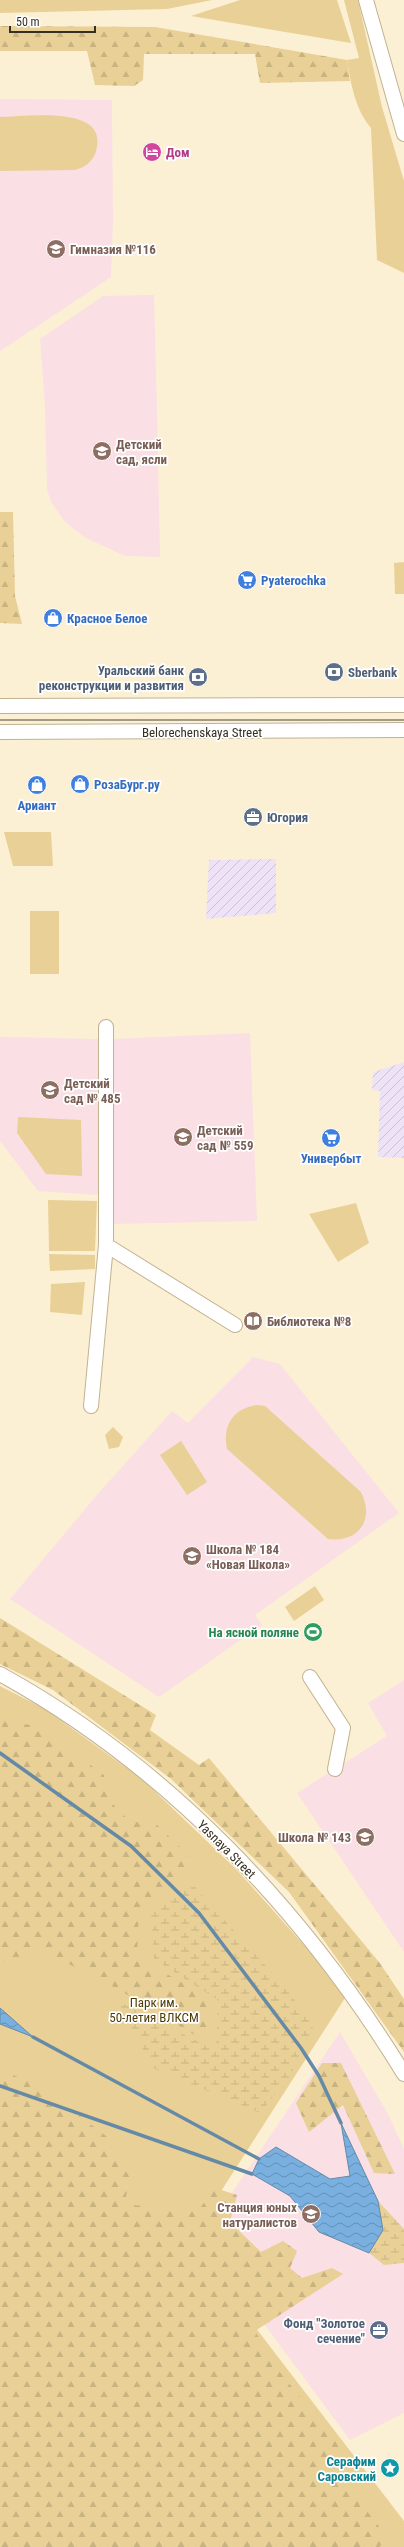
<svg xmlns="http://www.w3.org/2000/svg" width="404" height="2547" font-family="'Roboto Condensed',sans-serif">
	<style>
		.industrial { fill: url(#industrial-furrows) }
		.education { fill: #fadfe4 }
		.green { fill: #e9d096 }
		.forest { fill: url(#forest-firs) }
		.wetland { fill: url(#wetland-marsh) }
		.water { fill: url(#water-waves); stroke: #658aa7 }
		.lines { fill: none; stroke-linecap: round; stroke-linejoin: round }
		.stream { stroke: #658aa7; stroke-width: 3.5 }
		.minor-casing { stroke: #c1b290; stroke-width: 16 }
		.minor { stroke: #fff; stroke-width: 14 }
		.tram { stroke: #4c4636; stroke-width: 1 }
		.labels { text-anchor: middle; stroke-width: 3.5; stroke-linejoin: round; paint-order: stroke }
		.hotel-label { font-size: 13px; font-weight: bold; fill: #b23c85; stroke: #fff; text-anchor: start }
		.education-label { font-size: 13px; font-weight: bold; fill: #785e54; stroke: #fff; text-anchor: start }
		.shop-label { font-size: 13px; font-weight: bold; fill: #366cbe; stroke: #fff; text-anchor: start }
		.service-label { font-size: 13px; font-weight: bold; fill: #4e5e75; stroke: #fff; text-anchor: end }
		.street-label { font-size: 13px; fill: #363022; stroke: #fff }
		.leisure-label { font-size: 13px; font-weight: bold; fill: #27864d; stroke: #fff; text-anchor: end }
		.park-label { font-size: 13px; fill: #4f3b03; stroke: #fff }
		.culture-label { font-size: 13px; font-weight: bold; fill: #0d838f; stroke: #fff; text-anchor: end }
	</style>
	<defs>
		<pattern id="industrial-furrows" width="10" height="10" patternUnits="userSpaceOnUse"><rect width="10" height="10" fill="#eee2f6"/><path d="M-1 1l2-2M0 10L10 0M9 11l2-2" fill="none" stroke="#cdc2d3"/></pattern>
		<pattern id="forest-firs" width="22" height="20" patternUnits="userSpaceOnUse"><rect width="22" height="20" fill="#e9d096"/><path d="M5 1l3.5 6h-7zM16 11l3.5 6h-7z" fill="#c8b381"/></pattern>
		<pattern id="wetland-marsh" width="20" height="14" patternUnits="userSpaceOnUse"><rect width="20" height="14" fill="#e9d096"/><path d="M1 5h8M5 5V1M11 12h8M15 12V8" fill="none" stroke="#c8b381"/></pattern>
		<pattern id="water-waves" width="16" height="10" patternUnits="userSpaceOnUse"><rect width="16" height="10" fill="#79b0e0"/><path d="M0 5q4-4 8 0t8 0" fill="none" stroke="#6490b5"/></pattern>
	</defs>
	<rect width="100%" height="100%" fill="#fcf0d4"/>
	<g class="industrial">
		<path d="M276,859V913L206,919L209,860Z"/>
		<path d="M404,1062V1158L378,1157L380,1091L372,1090L373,1072Z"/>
	</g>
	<g class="education">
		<path d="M0,99L112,100L113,220L111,277L0,351Z"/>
		<path d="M154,295L157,413L160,557L125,556L86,538L65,522L51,502L47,489L45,406L40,339L103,296Z"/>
		<path d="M250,1033L257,1221L111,1224L113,1039Z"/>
		<path d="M0,1037L99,1039V1195L38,1191L0,1141Z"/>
		<path d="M253,1357L280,1364L399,1513L255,1615L262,1625L159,1697L10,1599L96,1496L172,1411L188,1423Z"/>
		<path d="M404,1680V1952L297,1793L387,1736L368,1703Z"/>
		<path d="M340,2032L388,2114L404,2149V2413L350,2440L201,2239Z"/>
	</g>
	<g class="green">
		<path d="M0,0H212L167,9L0,13Z"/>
		<path d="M240,0H337L351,43L191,16Z"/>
		<path d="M344,0H358L382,107L404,181V273L377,260L371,128C355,109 351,84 347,60L359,58Z"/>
		<path d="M0,117C25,117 110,104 96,151C93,162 84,168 74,170L0,171Z"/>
		<path d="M404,562V594H395L394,563Z"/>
		<path d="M4,832H51L53,866H13Z"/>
		<rect x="30" y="911" width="29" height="63"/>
		<path d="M18,1117L81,1120L82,1176L46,1174L17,1133Z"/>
		<path d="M48,1200L97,1201L95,1251H49Z"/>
		<path d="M356,1203L369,1243L338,1262L309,1214Z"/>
		<path d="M49,1254L95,1255V1269L50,1271Z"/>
		<path d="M85,1282L82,1315L50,1312L51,1284Z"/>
		<path d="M257,1405L265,1406L361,1492C375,1519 359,1543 328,1539L227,1449C222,1426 233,1408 257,1405Z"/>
		<path d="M113,1427L123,1437L119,1447L109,1449L105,1435Z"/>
		<path d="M181,1441L207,1482L187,1495L160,1455Z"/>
		<path d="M315,1586L324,1600L294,1621L285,1607Z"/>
		<path d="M0,1686L45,1709L142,1779L237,1870L311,1953L345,1998L189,2241L404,2521V2547H0Z"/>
	</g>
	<g class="forest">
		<path d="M0,26L155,27L347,60L350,81L260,83L255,54H144L143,80L134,86L95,85L87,51H0Z"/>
		<path d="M0,512H13L15,596L22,624L0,623Z"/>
		<path d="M0,1618L156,1715L150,1730L199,1765L209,1758L379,1962L404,1999V2052L289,1892L171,1779L53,1690L0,1664Z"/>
		<path d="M0,1718L4,1721L37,1726L104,1775L108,1799L131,1823L152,1820L197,1864L188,1876L139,1909L137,1957L207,1997L208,2043L116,1988L39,1949L2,1963L0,1961Z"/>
		<path d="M322,2063H341L395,2174L374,2173L343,2105L309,2132L296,2103Z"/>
		<path d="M0,2070L41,2086L106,2136L129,2176L125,2204L197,2212L215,2188L237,2195L230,2222L261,2252L283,2241L297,2251L290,2268L302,2278L332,2268L343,2274L255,2331L274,2365L341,2447L336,2472L385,2534L380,2547H0Z"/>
	</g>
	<g class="wetland">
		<path d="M193,1885L283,1985L314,2025L290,2076L260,2113L153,2068L116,2000L216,2051L218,2000L154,1959L151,1910Z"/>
		<path d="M378,2201L404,2229V2263L384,2265L369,2253L383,2230Z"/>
	</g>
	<g class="water">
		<path d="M0,2008L33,2037L0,2024Z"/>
		<path d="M341,2123L378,2201L383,2230L369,2253L319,2232L290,2196L252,2174L259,2159L276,2147L330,2179L350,2176Z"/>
	</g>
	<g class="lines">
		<g class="stream">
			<path d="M0,1753L131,1846L199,1913L301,2048L319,2076L341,2123"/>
			<path d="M33,2037L259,2159"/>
			<path d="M0,2086L252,2174"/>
		</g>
		<defs>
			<g id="minor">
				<path d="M366,0L404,134"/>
				<path d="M0,706L404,705"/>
				<path d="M0,732L404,730"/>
				<path d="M106,1027V1245L235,1325"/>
				<path d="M91,1406L106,1245"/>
				<path d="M0,1674C169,1767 304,1911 404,2074"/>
				<path d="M310,1677L343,1728L335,1769"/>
			</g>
		</defs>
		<use href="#minor" class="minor-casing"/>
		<use href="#minor" class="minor"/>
		<path class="tram" d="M0,720H404"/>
	</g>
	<defs>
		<symbol id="hotel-disc" viewBox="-11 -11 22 22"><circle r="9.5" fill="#d1479c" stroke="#fff"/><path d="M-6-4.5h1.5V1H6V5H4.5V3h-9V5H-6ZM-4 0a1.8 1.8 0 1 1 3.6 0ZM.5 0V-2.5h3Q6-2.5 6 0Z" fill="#fff"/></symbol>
		<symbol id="school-disc" viewBox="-11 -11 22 22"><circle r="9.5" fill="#8d6e63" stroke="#fff"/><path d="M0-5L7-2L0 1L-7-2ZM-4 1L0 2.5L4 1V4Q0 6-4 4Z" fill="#fff"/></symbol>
		<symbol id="supermarket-disc" viewBox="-11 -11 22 22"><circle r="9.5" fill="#3f7fe0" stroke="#fff"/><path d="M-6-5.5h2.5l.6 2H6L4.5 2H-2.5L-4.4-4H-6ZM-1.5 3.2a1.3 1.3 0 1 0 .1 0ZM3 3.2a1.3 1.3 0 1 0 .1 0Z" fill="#fff"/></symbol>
		<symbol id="shop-disc" viewBox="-11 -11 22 22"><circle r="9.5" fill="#3f7fe0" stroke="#fff"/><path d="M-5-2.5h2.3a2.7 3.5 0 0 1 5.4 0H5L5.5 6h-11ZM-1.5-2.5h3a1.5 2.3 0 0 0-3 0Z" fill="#fff"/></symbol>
		<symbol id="bank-disc" viewBox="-11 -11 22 22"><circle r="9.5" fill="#5c6f8a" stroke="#fff"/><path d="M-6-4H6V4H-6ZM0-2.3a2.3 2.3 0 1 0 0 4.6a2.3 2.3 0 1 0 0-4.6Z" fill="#fff"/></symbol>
		<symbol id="office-disc" viewBox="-11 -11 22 22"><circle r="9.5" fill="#5c6f8a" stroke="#fff"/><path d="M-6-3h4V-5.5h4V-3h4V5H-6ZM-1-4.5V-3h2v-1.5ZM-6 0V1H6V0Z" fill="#fff"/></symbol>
		<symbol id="library-disc" viewBox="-11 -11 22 22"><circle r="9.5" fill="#8d6e63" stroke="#fff"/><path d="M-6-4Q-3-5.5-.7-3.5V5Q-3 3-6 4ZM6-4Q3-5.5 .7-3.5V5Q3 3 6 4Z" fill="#fff"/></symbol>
		<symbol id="stadium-disc" viewBox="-11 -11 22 22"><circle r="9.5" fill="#2e9e5b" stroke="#fff"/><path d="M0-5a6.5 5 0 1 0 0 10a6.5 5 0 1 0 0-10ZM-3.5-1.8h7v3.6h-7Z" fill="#fff"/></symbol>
		<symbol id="university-disc" viewBox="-11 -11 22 22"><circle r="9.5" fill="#8d6e63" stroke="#fff"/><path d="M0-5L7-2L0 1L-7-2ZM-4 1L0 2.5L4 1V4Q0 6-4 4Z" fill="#fff"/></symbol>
		<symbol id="sight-disc" viewBox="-11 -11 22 22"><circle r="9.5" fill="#0f9aa8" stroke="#fff"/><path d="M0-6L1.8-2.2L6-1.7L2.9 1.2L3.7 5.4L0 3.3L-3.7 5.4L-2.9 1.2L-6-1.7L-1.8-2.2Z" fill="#fff"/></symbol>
	</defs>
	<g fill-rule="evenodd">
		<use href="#hotel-disc" x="141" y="141" width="22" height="22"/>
		<use href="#school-disc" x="45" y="238" width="22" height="22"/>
		<use href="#school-disc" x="91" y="440" width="22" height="22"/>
		<use href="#supermarket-disc" x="236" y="569" width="22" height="22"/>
		<use href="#shop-disc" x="42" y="607" width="22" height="22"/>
		<use href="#bank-disc" x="323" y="661" width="22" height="22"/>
		<use href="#bank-disc" x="187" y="666" width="22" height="22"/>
		<use href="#shop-disc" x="69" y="773" width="22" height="22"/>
		<use href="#shop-disc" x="26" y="774" width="22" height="22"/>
		<use href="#office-disc" x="242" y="806" width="22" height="22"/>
		<use href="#school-disc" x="39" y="1079" width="22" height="22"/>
		<use href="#school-disc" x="172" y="1126" width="22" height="22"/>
		<use href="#supermarket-disc" x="320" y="1127" width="22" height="22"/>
		<use href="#library-disc" x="242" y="1310" width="22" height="22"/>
		<use href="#school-disc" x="181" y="1545" width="22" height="22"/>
		<use href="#stadium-disc" x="302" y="1621" width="22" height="22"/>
		<use href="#school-disc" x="354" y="1826" width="22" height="22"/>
		<use href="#university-disc" x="300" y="2203" width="22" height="22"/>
		<use href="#office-disc" x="368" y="2319" width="22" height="22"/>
		<use href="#sight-disc" x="379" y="2457" width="22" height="22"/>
	</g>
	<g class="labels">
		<g class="hotel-label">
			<text x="166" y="157">Дом</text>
		</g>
		<g class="education-label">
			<text x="70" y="254">Гимназия №116</text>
			<text x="116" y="449">Детский<tspan x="116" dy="15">сад, ясли</tspan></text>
			<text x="64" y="1088">Детский<tspan x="64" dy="15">сад № 485</tspan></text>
			<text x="197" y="1135">Детский<tspan x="197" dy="15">сад № 559</tspan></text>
			<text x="267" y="1326">Библиотека №8</text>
			<text x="206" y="1554">Школа № 184<tspan x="206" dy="15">«Новая Школа»</tspan></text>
			<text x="351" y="1842" text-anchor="end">Школа № 143</text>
			<text x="297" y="2212" text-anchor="end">Станция юных<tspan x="297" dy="15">натуралистов</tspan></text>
		</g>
		<g class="shop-label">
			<text x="261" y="585">Pyaterochka</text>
			<text x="67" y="623">Красное Белое</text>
			<text x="94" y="789">РозаБург.ру</text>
			<text x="37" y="810" text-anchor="middle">Ариант</text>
			<text x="331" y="1163" text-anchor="middle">Универбыт</text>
		</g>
		<g class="service-label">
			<text x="184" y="675">Уральский банк<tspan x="184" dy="15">реконструкции и развития</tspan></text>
			<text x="348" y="677" text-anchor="start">Sberbank</text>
			<text x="267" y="822" text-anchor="start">Югория</text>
			<text x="365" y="2328">Фонд "Золотое<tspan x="365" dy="15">сечение"</tspan></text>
		</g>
		<g class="street-label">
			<text x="202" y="737">Belorechenskaya Street</text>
			<text transform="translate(227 1849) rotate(45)" y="5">Yasnaya Street</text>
		</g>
		<g class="leisure-label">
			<text x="299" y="1637">На ясной поляне</text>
		</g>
		<g class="park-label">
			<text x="154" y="2007">Парк им.<tspan x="154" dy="15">50-летия ВЛКСМ</tspan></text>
		</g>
		<g class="culture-label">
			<text x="376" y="2466">Серафим<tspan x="376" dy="15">Саровский</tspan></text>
		</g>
	</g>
	<path d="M10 26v6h85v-6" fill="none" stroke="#363022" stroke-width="2"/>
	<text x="16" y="26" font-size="12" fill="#363022" stroke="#ffffff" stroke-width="3" paint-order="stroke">50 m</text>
</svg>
